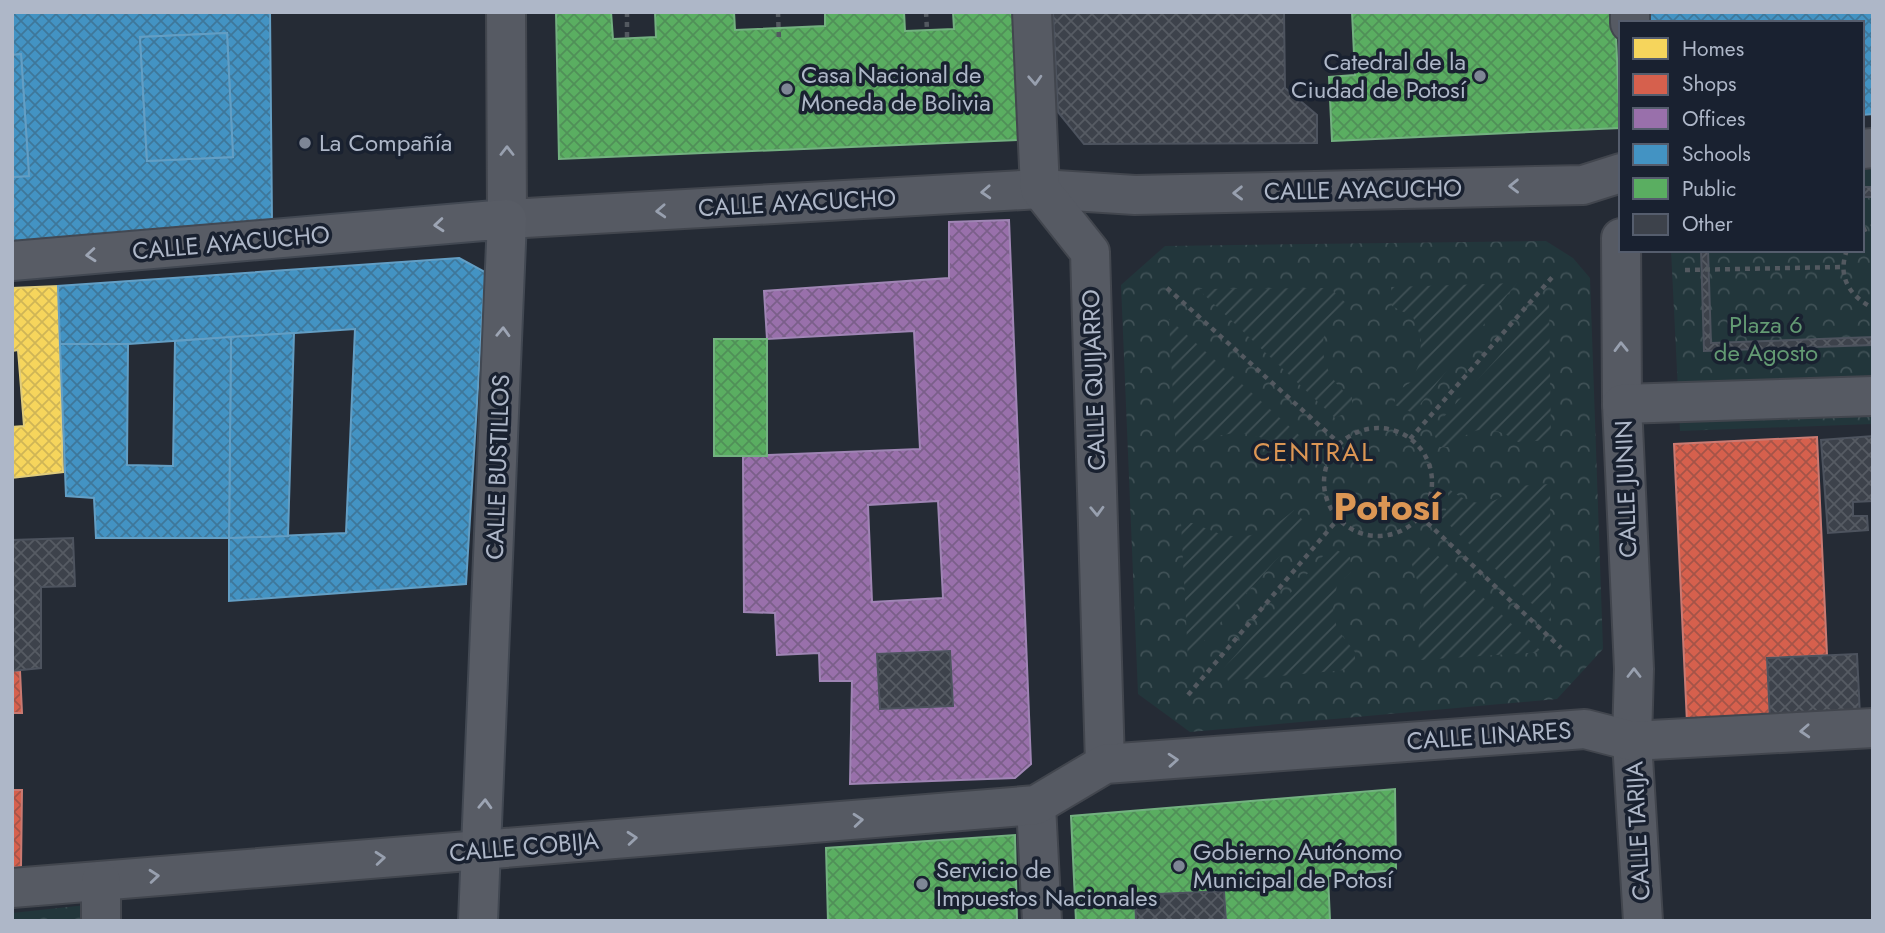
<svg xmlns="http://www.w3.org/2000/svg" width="1885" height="933" font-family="Jost,sans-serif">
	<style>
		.forest { fill: url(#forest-crowns) }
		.garden { fill: url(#garden-furrows) }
		.homes { fill: url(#homes-cross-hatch); stroke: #e0cc7c; stroke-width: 2 }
		.shops { fill: url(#shops-cross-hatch); stroke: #ca7a72; stroke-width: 2 }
		.offices { fill: url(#offices-cross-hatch); stroke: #9f85b4; stroke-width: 2; fill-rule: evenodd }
		.schools { fill: url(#schools-cross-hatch); stroke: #639ec4; stroke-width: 2; fill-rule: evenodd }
		.public { fill: url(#public-cross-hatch); stroke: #73b180; stroke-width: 2 }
		.building { fill: url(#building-cross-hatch); stroke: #4d535e; stroke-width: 2 }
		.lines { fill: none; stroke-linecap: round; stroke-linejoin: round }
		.minor-casing { stroke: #42464e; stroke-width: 42 }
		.major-casing { stroke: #424852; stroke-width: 42 }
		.path { stroke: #535960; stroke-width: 4.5; stroke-dasharray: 5 5; stroke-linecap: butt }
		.minor { stroke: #565a63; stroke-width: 38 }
		.major { stroke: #585c65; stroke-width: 38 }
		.oneway { stroke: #98a0af }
		.oneway2 { stroke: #9da5b4 }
		.poi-dot { fill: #7e8695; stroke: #192130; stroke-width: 2.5 }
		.labels { text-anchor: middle; stroke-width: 7; stroke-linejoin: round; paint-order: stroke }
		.poi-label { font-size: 24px; fill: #aeb7c8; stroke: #192130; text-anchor: start }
		.street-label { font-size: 24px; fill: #aeb7c8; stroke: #192130 }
		.park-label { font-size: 24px; fill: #639a73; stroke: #192130 }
		.neighbourhood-label { font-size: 26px; letter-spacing: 2px; fill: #dc9654; stroke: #192130 }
		.town-label { font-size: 38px; font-weight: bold; fill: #dc9654; stroke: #192130 }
	</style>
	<defs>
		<pattern id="forest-crowns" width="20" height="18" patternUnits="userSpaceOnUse" patternTransform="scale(1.75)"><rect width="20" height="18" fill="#22363b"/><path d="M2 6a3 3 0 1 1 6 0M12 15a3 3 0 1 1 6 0" fill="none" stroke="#405156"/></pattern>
		<pattern id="garden-furrows" width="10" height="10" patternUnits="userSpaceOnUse" patternTransform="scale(1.75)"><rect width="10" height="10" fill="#22363b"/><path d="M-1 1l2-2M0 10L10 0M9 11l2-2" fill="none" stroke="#405156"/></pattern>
		<pattern id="homes-cross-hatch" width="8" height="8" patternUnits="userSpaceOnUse" patternTransform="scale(1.75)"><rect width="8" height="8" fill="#f6d55c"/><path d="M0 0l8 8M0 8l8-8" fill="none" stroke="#cfb556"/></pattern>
		<pattern id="shops-cross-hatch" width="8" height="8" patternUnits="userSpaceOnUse" patternTransform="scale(1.75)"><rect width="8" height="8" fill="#d6604d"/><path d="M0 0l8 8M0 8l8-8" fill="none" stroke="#a55448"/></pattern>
		<pattern id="offices-cross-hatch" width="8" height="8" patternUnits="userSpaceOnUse" patternTransform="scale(1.75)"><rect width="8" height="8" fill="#9970ab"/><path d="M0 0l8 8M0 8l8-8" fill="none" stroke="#7b5f8a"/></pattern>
		<pattern id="schools-cross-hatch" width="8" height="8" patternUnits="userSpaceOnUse" patternTransform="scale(1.75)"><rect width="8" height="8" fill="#4393c3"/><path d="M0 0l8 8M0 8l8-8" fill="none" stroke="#3e779a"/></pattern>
		<pattern id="public-cross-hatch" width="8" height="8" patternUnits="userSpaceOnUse" patternTransform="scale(1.75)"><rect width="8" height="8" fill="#5aae61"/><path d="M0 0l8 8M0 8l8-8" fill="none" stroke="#509058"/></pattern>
		<pattern id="building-cross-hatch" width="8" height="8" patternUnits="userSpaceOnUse" patternTransform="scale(1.75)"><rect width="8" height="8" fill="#3d424b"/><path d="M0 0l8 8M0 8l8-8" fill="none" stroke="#565b63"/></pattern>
	</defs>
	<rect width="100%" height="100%" fill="#252b35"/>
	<g class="forest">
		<path d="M1873,169V424L1680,431L1671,250H1862V170Z"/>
		<path d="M1546,241L1573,258L1590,278L1603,649L1557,699L1190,732L1138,694L1121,285L1165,246Z"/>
		<path d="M105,903V921H12V913Z"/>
	</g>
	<g class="garden">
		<path d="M1517,283L1413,413L1395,405V393L1411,382L1420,362L1421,338L1413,317L1392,306L1391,287Z"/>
		<path d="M1330,288L1348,305C1340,313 1331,321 1326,330C1316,354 1331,385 1352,397V410L1335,418L1198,289Z"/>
		<path d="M1549,301L1551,440L1518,442C1495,425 1471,424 1453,447H1440L1432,430Z"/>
		<path d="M1169,319L1309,444L1298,453C1246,428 1229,426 1176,453Z"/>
		<path d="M1550,484L1551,622L1442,518L1448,505V488C1471,507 1492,510 1513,486Z"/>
		<path d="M1294,510L1307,525L1188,659L1181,522C1196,522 1199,526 1212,531C1245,544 1269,532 1294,510Z"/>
		<path d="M1423,542L1542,652L1420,660C1420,653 1418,645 1418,638C1418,625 1426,614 1423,600C1420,582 1411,570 1410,552Z"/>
		<path d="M1331,547L1350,557L1351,572L1337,585L1333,608L1337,629L1355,652V669L1228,681L1224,668Z"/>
	</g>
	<path class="homes" d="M58,286L63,472L12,478V427L24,426L18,350L12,351V288Z"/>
	<g class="shops">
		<path d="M1817,437L1827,655L1767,658L1770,720L1687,723L1674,444Z"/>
		<path d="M12,671H20L22,713H12Z"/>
		<path d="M12,790H22L21,867H12Z"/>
	</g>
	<path class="offices" d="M1009,220L1031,764L1015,778L850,784L852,681H820L819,653L777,655L775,613L744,612L743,456L920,449L914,331L767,339L764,291L949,278V222ZM938,501L943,598L872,602L868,505ZM950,651L953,706L880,709L877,654Z"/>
	<g class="schools">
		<path d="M12,12H270L272,224L12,244V177L29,176L21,54L12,55ZM227,33L233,157L147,161L140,37Z"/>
		<path d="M1648,12H1873V114L1862,115V23H1649Z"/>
		<path d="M227,33L233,157L147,161L140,37Z"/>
		<path d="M21,54L29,176L12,177V55Z"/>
		<path d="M459,258L485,272L466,584L229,601V538L346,533L355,329L128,344H60L58,286Z"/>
		<path d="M294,333L288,536L229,538L231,337Z"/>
		<path d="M231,337L229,538H96L94,498L66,496L60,344H128L127,465L173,466L175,341Z"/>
	</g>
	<g class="public">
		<path d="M556,12H611L613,39L656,37L655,12H734L735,30L825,26V12H904L905,31L954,29L953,12H1013L1020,140L559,159Z"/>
		<path d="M1352,12H1615L1620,128L1332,141L1329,77L1355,75Z"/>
		<rect x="714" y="339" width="53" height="117"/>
		<path d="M1395,789L1396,870L1328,876L1330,921H1226L1224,891L1135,895L1136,921H1076L1071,816Z"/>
		<path d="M1015,835L1017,921H828L826,848Z"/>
	</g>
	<g class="building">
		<path d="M1053,12H1284L1285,88L1317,115V143L1084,144L1058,112Z"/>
		<rect x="1862" y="187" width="11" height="10"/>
		<path d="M1701,250H1708L1711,343L1873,337V345L1704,351Z"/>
		<path d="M1873,436V501L1853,502V516H1867L1868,530L1828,533L1821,440Z"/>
		<path d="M73,538L75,586L41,587V668L12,671V540Z"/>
		<path d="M950,651L953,706L880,709L877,654Z"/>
		<path d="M1857,654L1860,716L1770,720L1767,658Z"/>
		<path d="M1224,891L1226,921H1136L1135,895Z"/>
	</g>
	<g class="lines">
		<defs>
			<g id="minor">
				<path d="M506,12L507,219L1040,189L1135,195L1583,185L1621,173"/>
				<path d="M1032,12L1040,189L1090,252L1105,764"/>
				<path d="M1630,12V23"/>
				<path d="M1862,149L1873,148"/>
				<path d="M1621,238L1622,404L1634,669L1632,741L1643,921"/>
				<path d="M1622,404L1873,396"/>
				<path d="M1036,805L1042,921"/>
				<path d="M12,888L1036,805L1105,764L1585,729L1632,741L1873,728"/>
				<path d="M101,921V881"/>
			</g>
			<path id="major" d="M12,261L507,219L478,921"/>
		</defs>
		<use href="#minor" class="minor-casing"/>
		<use href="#major" class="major-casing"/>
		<g class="path">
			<path d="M627,12V38"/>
			<path d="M778,12L779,41"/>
			<path d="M926,12L927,30"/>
			<path d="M1862,231L1873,226"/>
			<path d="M1847,250C1837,276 1849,296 1873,308"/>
			<path d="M1685,270L1842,267"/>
			<path d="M1167,288L1340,444"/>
			<circle cx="1378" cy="482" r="54"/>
			<path d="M1410,439L1555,274"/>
			<path d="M1420,516L1561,648"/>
			<path d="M1188,695L1338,519"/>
		</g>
		<use href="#minor" class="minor"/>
		<use href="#major" class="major"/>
	</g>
	<defs><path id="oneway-chevron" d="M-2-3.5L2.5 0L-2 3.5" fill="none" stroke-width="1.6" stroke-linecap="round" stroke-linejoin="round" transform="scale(1.75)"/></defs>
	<g class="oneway">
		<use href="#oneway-chevron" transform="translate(1035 80) rotate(87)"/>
		<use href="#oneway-chevron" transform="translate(507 151) rotate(-90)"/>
		<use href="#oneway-chevron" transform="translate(1514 186) rotate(179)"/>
		<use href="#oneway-chevron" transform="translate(986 192) rotate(177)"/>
		<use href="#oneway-chevron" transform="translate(1238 193) rotate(179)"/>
		<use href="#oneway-chevron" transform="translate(661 211) rotate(177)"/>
		<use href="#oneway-chevron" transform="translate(1621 347) rotate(-91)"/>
		<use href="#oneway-chevron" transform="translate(1097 511) rotate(88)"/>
		<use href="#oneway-chevron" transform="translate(1634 673) rotate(-90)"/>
		<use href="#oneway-chevron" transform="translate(1805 731) rotate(177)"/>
		<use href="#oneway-chevron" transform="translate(1173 760) rotate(-4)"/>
		<use href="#oneway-chevron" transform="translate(858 820) rotate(-5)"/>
		<use href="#oneway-chevron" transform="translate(632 838) rotate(-5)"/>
		<use href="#oneway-chevron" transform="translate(380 858) rotate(-5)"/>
		<use href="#oneway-chevron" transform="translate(154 876) rotate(-5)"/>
	</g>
	<g class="oneway2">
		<use href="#oneway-chevron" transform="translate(439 225) rotate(175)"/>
		<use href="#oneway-chevron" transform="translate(91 255) rotate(175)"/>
		<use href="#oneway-chevron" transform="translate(503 332) rotate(-88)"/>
		<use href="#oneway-chevron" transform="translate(485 804) rotate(-88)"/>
	</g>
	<g class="poi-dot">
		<circle cx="1480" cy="76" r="7"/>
		<circle cx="787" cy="89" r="7"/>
		<circle cx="305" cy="143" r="7"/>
		<circle cx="1179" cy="866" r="7"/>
		<circle cx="922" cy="884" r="7"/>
	</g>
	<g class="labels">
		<g class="poi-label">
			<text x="1466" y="70" text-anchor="end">Catedral de la<tspan x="1466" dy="28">Ciudad de Potosí</tspan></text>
			<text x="801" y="83">Casa Nacional de<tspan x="801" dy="28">Moneda de Bolivia</tspan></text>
			<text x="319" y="151">La Compañía</text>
			<text x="1193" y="860">Gobierno Autónomo<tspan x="1193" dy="28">Municipal de Potosí</tspan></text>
			<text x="936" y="878">Servicio de<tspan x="936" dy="28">Impuestos Nacionales</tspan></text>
		</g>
		<g class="street-label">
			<text transform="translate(1363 190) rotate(-1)" y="8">CALLE AYACUCHO</text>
			<text transform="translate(797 203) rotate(-3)" y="8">CALLE AYACUCHO</text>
			<text transform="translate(231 243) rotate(-5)" y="8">CALLE AYACUCHO</text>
			<text transform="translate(1094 380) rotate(-92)" y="8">CALLE QUIJARRO</text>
			<text transform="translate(498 467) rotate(-88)" y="8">CALLE BUSTILLOS</text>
			<text transform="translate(1626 489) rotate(-92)" y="8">CALLE JUNIN</text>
			<text transform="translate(1489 736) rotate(-4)" y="8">CALLE LINARES</text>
			<text transform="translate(1638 831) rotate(-93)" y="8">CALLE TARIJA</text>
			<text transform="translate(524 847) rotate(-5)" y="8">CALLE COBIJA</text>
		</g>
		<g class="park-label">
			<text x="1766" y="333">Plaza 6<tspan x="1766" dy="28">de Agosto</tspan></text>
		</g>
		<g class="neighbourhood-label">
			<text x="1314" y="461">CENTRAL</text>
		</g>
		<g class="town-label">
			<text x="1387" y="520">Potosí</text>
		</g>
	</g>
	<rect width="1885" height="933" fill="none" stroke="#aeb7c8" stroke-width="28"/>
	<rect x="1619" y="21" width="245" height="231" fill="#192130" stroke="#555d6d" stroke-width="2"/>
	<rect x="1633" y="38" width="35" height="21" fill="#f6d55c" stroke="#555d6d" stroke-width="2"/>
	<text x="1682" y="56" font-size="21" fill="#aeb7c8">Homes</text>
	<rect x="1633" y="74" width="35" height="21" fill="#d6604d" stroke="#555d6d" stroke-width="2"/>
	<text x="1682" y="91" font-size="21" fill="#aeb7c8">Shops</text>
	<rect x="1633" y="108" width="35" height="21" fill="#9970ab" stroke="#555d6d" stroke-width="2"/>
	<text x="1682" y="126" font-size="21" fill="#aeb7c8">Offices</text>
	<rect x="1633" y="144" width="35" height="21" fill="#4393c3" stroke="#555d6d" stroke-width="2"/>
	<text x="1682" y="161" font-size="21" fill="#aeb7c8">Schools</text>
	<rect x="1633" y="178" width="35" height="21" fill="#5aae61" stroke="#555d6d" stroke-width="2"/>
	<text x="1682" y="196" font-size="21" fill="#aeb7c8">Public</text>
	<rect x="1633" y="214" width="35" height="21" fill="#3d424b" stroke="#555d6d" stroke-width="2"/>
	<text x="1682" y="231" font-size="21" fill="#aeb7c8">Other</text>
</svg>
